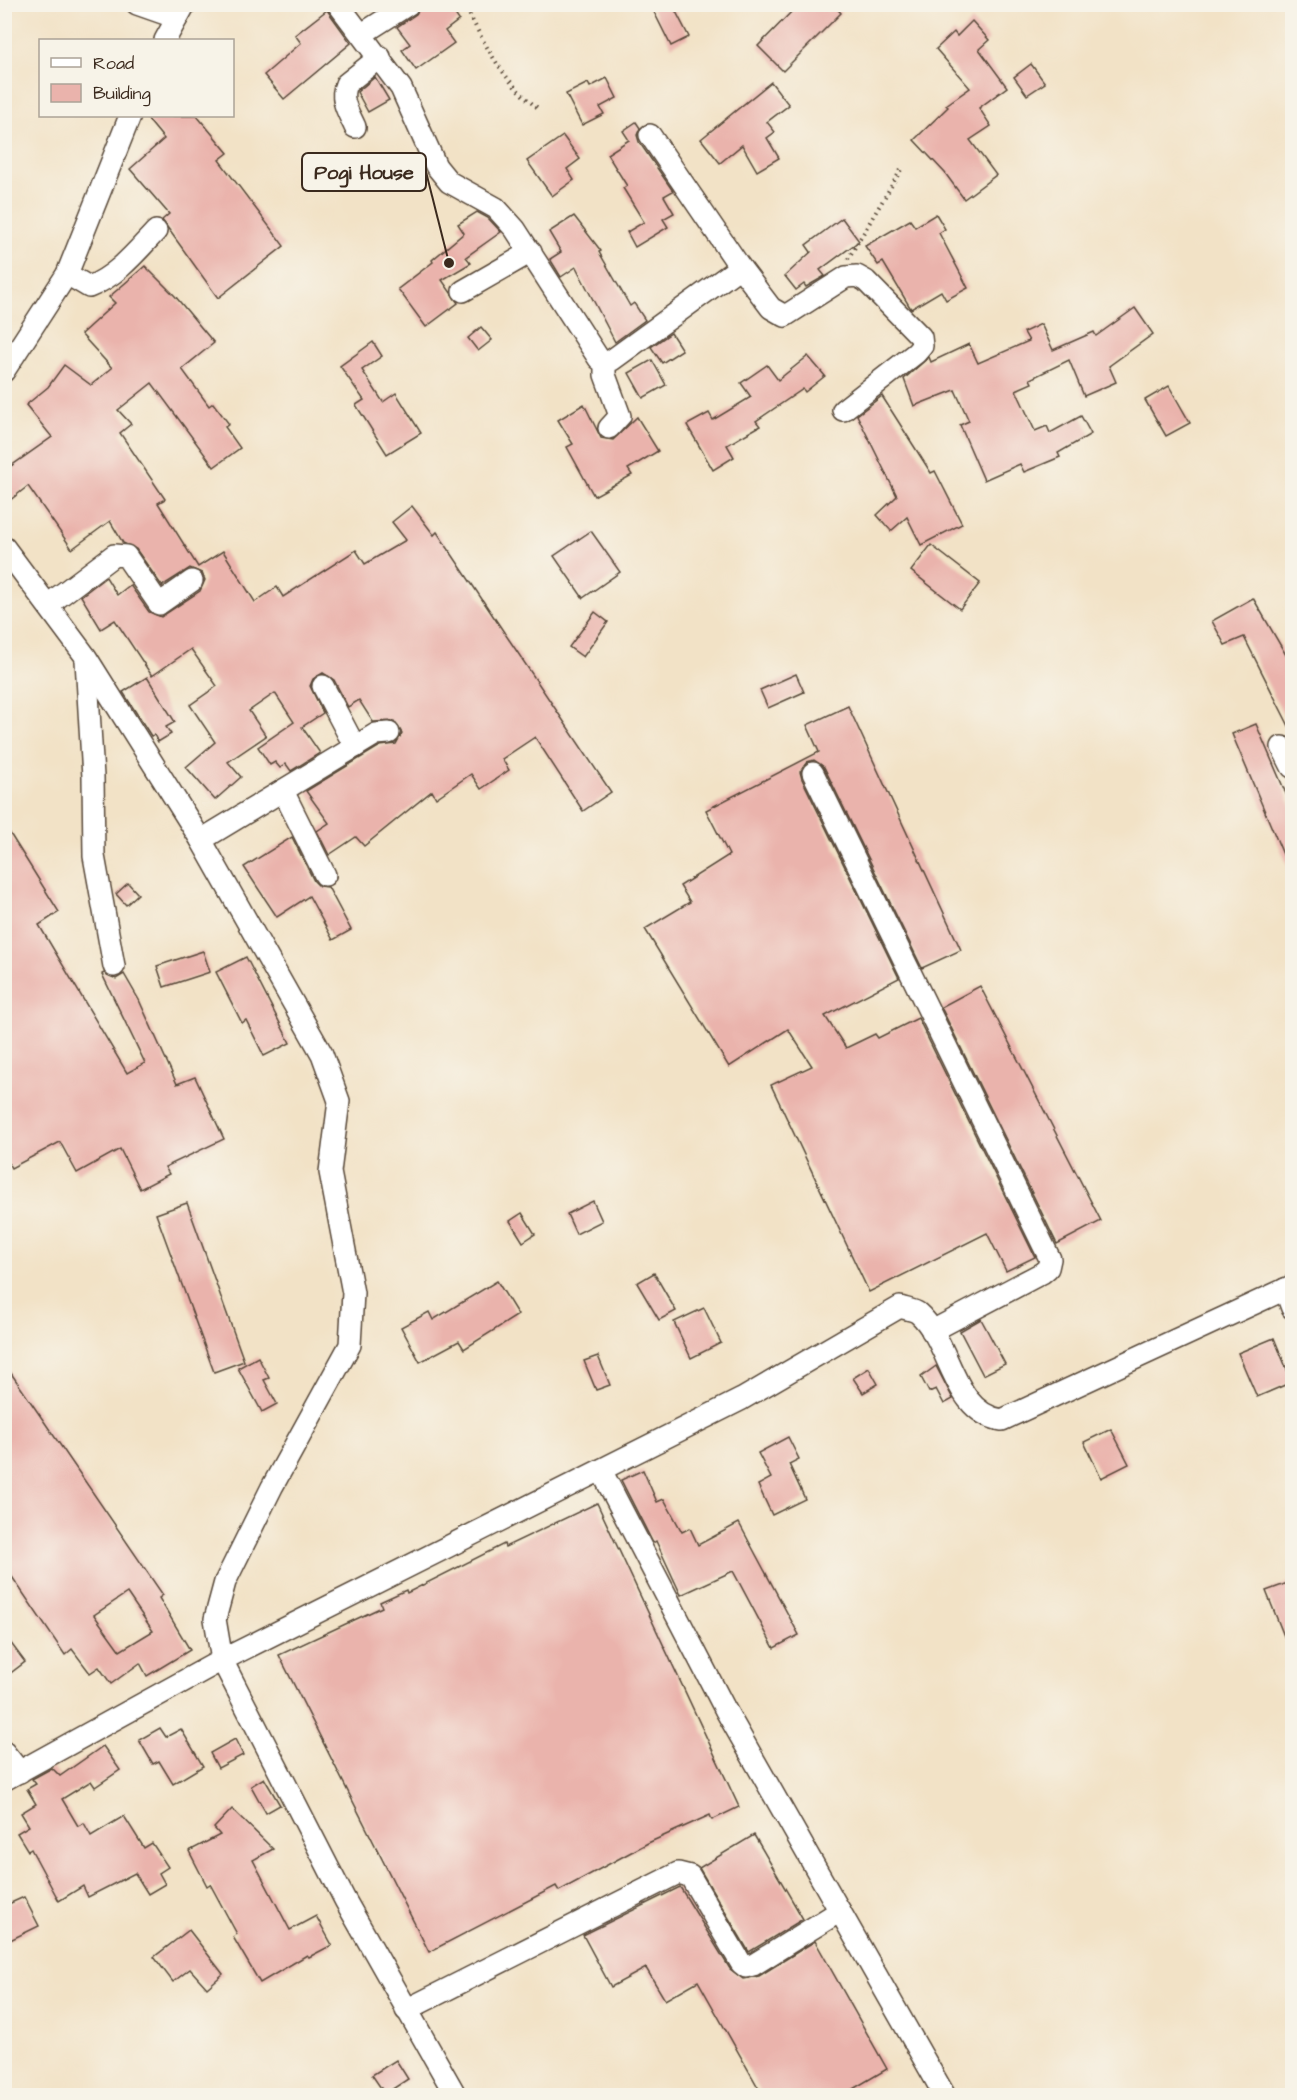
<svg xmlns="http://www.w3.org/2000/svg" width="1297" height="2100" font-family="'Architects Daughter',sans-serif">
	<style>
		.building { fill: #eab3ac; fill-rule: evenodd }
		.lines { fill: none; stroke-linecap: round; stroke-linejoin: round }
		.minor-casing { stroke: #564637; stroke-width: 24 }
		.path { stroke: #564637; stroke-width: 4; stroke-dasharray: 1.5 4.5; stroke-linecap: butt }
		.minor { stroke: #fff; stroke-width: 21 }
		.leader { fill: none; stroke: #3b2a1e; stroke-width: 2 }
		.callout-dot { fill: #3b2a1e; stroke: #f7f3e8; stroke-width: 2 }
		.callout { fill: #f7f3e8; stroke: #3b2a1e; stroke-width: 2 }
		.callout-label { font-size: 20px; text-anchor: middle; font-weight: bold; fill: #3b2a1e }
	</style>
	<rect width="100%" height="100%" fill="#f7f3e8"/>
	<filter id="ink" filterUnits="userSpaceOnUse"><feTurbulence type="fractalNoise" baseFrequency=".0167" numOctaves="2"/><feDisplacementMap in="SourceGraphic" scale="12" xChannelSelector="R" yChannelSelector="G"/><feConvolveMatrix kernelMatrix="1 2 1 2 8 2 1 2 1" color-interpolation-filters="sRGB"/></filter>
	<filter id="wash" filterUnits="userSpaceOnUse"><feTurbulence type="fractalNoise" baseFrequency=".008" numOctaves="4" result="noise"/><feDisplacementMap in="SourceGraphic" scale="24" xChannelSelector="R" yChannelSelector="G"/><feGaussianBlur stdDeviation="1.35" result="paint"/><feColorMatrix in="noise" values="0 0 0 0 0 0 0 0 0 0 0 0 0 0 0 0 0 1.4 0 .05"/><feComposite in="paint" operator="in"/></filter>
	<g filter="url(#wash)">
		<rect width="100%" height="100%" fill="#f2e2c6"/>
		<g id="blocks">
			<g class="building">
				<path d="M422,4H448L459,20L445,31L454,43L416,70L402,50L410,44L397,27L416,14Z"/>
				<path d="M650,4H672L689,37L671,46Z"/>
				<path d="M799,4H833L841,13L783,71L758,46Z"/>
				<path d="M327,10L351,43L284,99L264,75L301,43L295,35Z"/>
				<path d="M972,21L989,40L979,49L1007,87L979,108L991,126L970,140L996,175L964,199L945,173L914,140L948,107L946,105L970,88L936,49L954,32L957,36Z"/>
				<path d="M1031,64L1045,83L1027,95L1014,77Z"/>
				<path d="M375,77L389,100L368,112L357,92Z"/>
				<path d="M607,78L617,98L600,107L604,114L582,125L566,94L588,83L590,87Z"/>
				<path d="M771,82L789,105L767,122L775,132L767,138L779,158L757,171L742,145L720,163L701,139Z"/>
				<path d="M145,116H197L228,153L219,160L284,246L218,298L162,220L169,214L130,169L164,139Z"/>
				<path d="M636,122L640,128L637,135L639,142L673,191L664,196L674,213L663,219L668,227L635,247L627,232L644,222L623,188L627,186L607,154L629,140L623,131Z"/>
				<path d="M563,136L580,159L567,169L574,180L552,196L527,161Z"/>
				<path d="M477,212L488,218L501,232L466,257L471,263L442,280L458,303L426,327L398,289L433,262L432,260L464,233L458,224Z"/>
				<path d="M936,214L945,229L939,233L968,288L946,300L941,291L911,309L883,262L878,265L865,246L910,220L915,227Z"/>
				<path d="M574,216L601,251L599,252L630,306L634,303L645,320L615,342L576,267L561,277L550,259L561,252L549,232Z"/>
				<path d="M842,218L859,241L820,270L825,276L806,287L804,284L796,290L785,276L811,252L806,245Z"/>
				<path d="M145,266L175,296L214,343L182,369L209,406L213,403L229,424L225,427L240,448L214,467L152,383L118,410L131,424L120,433L165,499L158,503L198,567L223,551L255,602L277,587L283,597L356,550L365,564L406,540L392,522L412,506L434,535L437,532L611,792L583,811L535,737L502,759L509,770L481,789L471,774L436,798L432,791L364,846L356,837L329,855L317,831L329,823L306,791L380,746L396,744L402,733L394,721L373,722L359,700L348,707L334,680L323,673L313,679L310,686L323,713L302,727L320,753L291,771L286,764L280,768L275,762L270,765L258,747L294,722L275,693L249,711L266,736L228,762L241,777L215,800L186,767L215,742L190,705L217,686L191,649L152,676L115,620L101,629L81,596L106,577L117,595L130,585L149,612L161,617L200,591L205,580L202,573L190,568L162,586L136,549L123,543L110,521L72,549L28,486L4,505V471L52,437L26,405L48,387L64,365L91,385L112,368L81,334L115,303L109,297Z"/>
				<path d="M1135,308L1153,334L1109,366L1116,382L1084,396L1069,360L1030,379L1032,383L1016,390L1035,431L1047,426L1050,433L1081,416L1091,434L1058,453L1060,457L1024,472L1020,464L984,480L960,425L969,421L955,390L914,406L904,379L929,357L931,362L969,344L978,363L1029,341L1024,332L1041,324L1053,350L1094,332L1096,336Z"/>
				<path d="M481,327L492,340L478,351L468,338Z"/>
				<path d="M671,333L682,350L662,363L651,347Z"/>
				<path d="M373,342L382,356L362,370L383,402L396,393L421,433L387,454L356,405L364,400L340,366Z"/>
				<path d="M808,356L825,376L805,392L803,389L756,421L760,426L727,445L734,457L713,470L687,425L709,413L713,420L751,397L741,383L767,365L778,380Z"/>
				<path d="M652,360L666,385L643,398L629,373Z"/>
				<path d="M1169,386L1190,423L1166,436L1145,400Z"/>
				<path d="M882,396L931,473L935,471L962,524L921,545L907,517L891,531L877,515L897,496L857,415Z"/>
				<path d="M584,404L601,438L613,440L637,417L658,451L628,469L632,475L594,496L567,447L573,444L558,420Z"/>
				<path d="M591,531L620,572L583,598L554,556Z"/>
				<path d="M931,545L980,583L960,609L911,571Z"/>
				<path d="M1253,598L1293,667V734L1244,637L1225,645L1212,621Z"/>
				<path d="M595,612L608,622L583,657L569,647Z"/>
				<path d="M796,674L804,692L768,708L760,690Z"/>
				<path d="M147,677L175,722L166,727L171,734L158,742L154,735L151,736L123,692Z"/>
				<path d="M848,706L961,950L922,968L824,767L814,760L807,762L800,772L802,779L899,978L825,1016L846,1048L875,1034L878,1038L918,1018L1035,1257L1006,1271L987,1233L869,1292L771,1085L812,1066L788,1029L729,1067L645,929L690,902L680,886L729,855L706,810L819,752L807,725Z"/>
				<path d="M1256,724L1293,810V878L1232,734Z"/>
				<path d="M4,824L59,912L39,925L127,1073L145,1063L102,974L104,973L116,979L124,974L139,1000L177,1084L195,1077L224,1139L165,1167L169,1174L140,1189L120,1149L77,1173L60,1142L11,1168L4,1155Z"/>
				<path d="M292,837L314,881L319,886L328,887L351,930L333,940L309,896L277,917L244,867Z"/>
				<path d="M128,883L138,894L126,905L116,894Z"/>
				<path d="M203,951L210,972L164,987L157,966Z"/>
				<path d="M246,957L290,1043L264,1056L246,1020L242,1023L216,972Z"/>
				<path d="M980,986L1101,1221L1057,1244L941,1007Z"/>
				<path d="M593,1201L602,1221L576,1234L567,1214Z"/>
				<path d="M187,1203L244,1361L214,1372L156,1214Z"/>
				<path d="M522,1213L535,1234L523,1242L510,1221Z"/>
				<path d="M654,1273L676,1311L659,1320L637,1283Z"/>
				<path d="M497,1281L518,1315L464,1349L459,1341L420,1362L401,1327L429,1312L433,1320Z"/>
				<path d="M704,1308L721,1343L691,1358L674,1322Z"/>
				<path d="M981,1319L1005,1364L983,1375L960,1331Z"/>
				<path d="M1274,1338L1292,1382L1257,1397L1238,1353Z"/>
				<path d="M598,1356L610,1385L596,1390L584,1361Z"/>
				<path d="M258,1357L269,1378L264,1380L277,1404L262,1412L238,1368Z"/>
				<path d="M4,1363L163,1595L159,1598L190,1650L147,1676L140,1663L111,1684L99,1667L90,1673L72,1649L65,1655L4,1565ZM127,1593L153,1631L120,1651L94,1615Z"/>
				<path d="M936,1366L953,1399L944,1404L936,1389L929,1392L921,1377Z"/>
				<path d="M869,1368L878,1384L863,1393L853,1378Z"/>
				<path d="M1111,1429L1129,1464L1101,1478L1084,1442Z"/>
				<path d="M788,1437L799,1459L789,1464L805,1499L772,1515L758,1485L771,1478L758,1453Z"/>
				<path d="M643,1470L657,1502L664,1499L682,1532L690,1528L698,1545L739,1523L799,1635L774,1648L733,1571L681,1595L656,1541L653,1543L621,1480Z"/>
				<path d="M597,1503L739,1807L712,1820L710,1815L648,1843L559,1891L556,1886L429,1952L279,1655L382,1607L380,1602L406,1590L407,1593L504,1544L505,1547Z"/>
				<path d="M1293,1581V1656H1292L1266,1591Z"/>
				<path d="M4,1634L25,1662L4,1678Z"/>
				<path d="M160,1728L166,1737L181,1729L203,1766L173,1784L159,1761L153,1764L139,1740Z"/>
				<path d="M235,1739L243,1755L218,1768L210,1753Z"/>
				<path d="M103,1746L120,1770L95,1787L91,1781L62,1799L78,1826L84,1823L91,1836L124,1816L144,1848L152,1843L168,1867L159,1873L165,1884L148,1894L135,1873L88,1897L83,1886L59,1901L31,1849L28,1851L17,1833L29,1826L21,1813L36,1804L27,1789L36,1784L32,1779L52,1768L60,1776Z"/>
				<path d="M264,1778L280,1805L266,1813L251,1786Z"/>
				<path d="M232,1809L273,1849L253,1860L290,1930L316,1916L332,1945L309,1957L307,1955L260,1983L233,1937L237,1934L210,1884L207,1886L189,1851L220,1835L214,1828Z"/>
				<path d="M754,1835L803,1919L749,1952L699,1868Z"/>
				<path d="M680,1887L730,1969L743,1979L759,1976L815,1941L887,2069L841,2096H763L698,1981L665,2000L646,1968L611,1987L583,1935Z"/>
				<path d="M24,1897L39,1926L4,1943V1906Z"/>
				<path d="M189,1930L223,1974L207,1988L190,1969L173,1982L154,1957Z"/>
				<path d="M396,2060L408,2079L385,2094L372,2075Z"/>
			</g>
		</g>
	</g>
	<g filter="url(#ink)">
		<use href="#blocks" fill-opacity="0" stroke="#564637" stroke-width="1.5"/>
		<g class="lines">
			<defs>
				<g id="minor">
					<path d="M137,4L177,18"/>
					<path d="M338,4L401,88L436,166L449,182L496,208L515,229L599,359L605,362L612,360L740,267L771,308L785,316L846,277L857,276L866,281L921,337L922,346L916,353L843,410"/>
					<path d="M362,34L409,4"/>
					<path d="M165,40L185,4"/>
					<path d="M355,127C349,113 339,100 346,84L380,57"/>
					<path d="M650,135L740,267"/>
					<path d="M67,274L89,287C117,276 136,252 156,231"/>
					<path d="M463,291L531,252"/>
					<path d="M605,362V375L620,416L609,428"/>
					<path d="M4,371L67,274L130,116"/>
					<path d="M4,547L86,657L201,840L322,1054L339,1101L330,1172L353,1293L350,1345L272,1487L225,1582L215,1619L222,1660L345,1900L456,2096"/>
					<path d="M49,604L114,555L126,556L159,604L192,581"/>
					<path d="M86,660L93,777L94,856L114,966"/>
					<path d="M323,686L355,747"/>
					<path d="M1282,747L1292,767"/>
					<path d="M813,773L1050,1259L1048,1268L1042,1273L932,1331"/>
					<path d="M283,791L325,875"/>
					<path d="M201,840L376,734L389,733"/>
					<path d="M1285,1289L1292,1308"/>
					<path d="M601,1470L725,1709L945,2096"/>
					<path d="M4,1752L20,1772"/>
					<path d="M4,1780L222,1660L742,1399L900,1307C906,1309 914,1310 918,1313C952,1343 952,1413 1002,1420L1292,1286"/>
					<path d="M406,2010L678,1873L690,1876L741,1963L746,1967L753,1965L840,1911"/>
				</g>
			</defs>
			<use href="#minor" class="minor-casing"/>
			<g class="path">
				<path d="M464,4C484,43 503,82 538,108"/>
				<path d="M848,259L902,168"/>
			</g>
			<use href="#minor" class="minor"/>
		</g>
	</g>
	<path class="leader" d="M449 263L426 172"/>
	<circle class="callout-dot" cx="449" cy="263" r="6"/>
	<rect class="callout" x="302" y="153" width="124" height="38" rx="6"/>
	<g class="callout-label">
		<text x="364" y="179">Pogi House</text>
	</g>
	<rect width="1297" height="2100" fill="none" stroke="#f7f3e8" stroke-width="24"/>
	<rect x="39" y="39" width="195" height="78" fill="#f7f3e8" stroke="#aca397" stroke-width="1.5"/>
	<rect x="51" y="58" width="30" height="9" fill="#ffffff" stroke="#aca397" stroke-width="1.5"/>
	<text x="93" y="69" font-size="18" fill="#3b2a1e">Road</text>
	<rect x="51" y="84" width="30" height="18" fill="#eab3ac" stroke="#aca397" stroke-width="1.5"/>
	<text x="93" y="99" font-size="18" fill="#3b2a1e">Building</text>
</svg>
